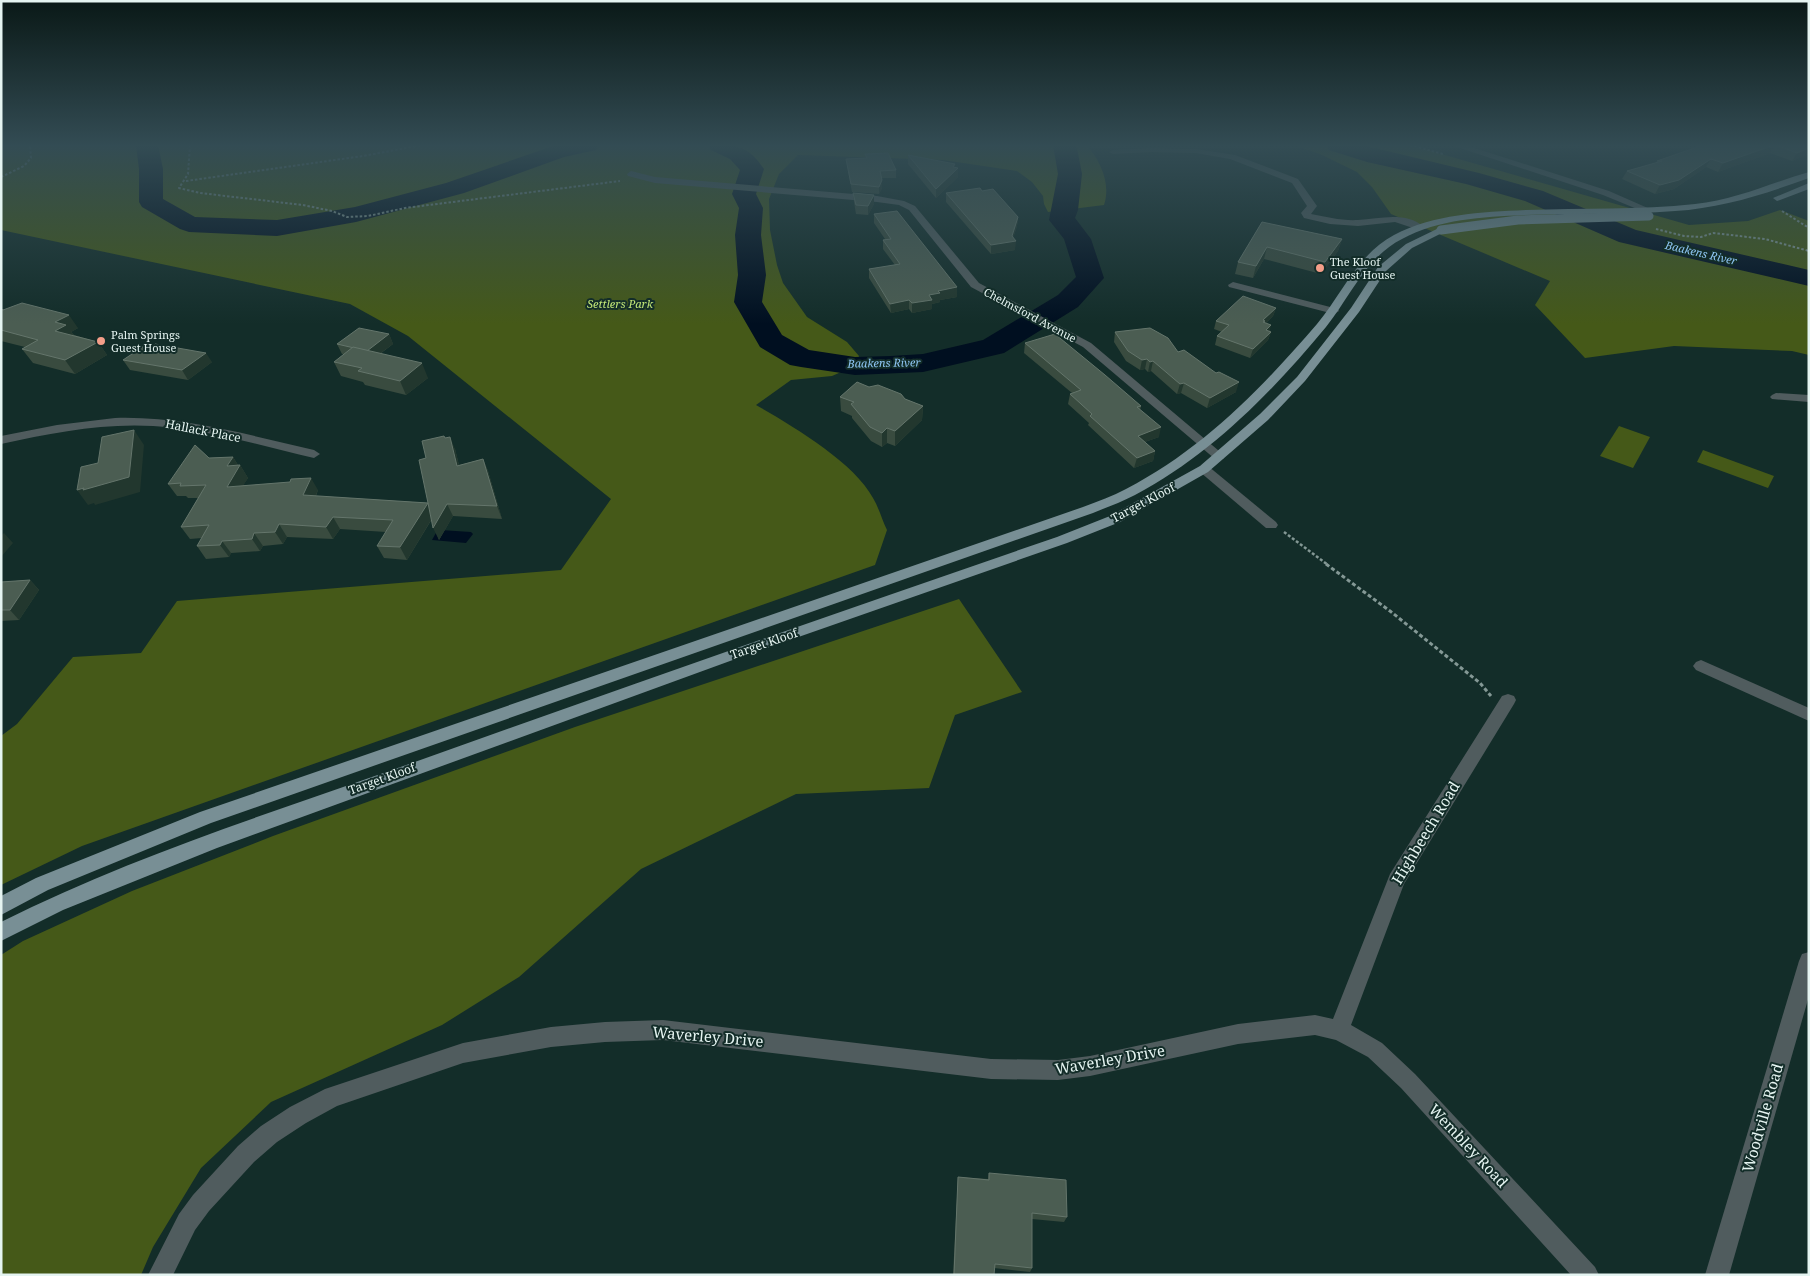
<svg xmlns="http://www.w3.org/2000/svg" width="1810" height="1276" font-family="'Noto Serif',serif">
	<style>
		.green { fill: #455918 }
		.water { fill: #000f20 }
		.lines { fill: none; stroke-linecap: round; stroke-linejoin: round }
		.river { fill: #000f20; fill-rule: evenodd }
		.path-far2 { stroke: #849895; stroke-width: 2; stroke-dasharray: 2.5 2; stroke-linecap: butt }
		.path-far1 { stroke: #849895; stroke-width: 2.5; stroke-dasharray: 3 2; stroke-linecap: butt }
		.path { stroke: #849895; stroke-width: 3; stroke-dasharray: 4 2.5; stroke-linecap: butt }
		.minor { fill: #505c5e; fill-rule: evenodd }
		.major { fill: #788f95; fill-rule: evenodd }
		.major-bridge { stroke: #788f95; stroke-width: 9 }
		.wall { fill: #394b3f }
		.shaded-wall { fill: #22372e }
		.building { fill: #4b5d52; stroke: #64756b }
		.poi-dot { fill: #f49e89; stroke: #132d29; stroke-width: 2 }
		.labels { text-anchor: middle; stroke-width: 4; stroke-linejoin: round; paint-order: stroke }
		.far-water-label { font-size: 11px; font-style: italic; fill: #8ec5f3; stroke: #132d29 }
		.far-poi-label { font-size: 11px; fill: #e5f4f1; stroke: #132d29; text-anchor: start }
		.far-park-label { font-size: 11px; font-style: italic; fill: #c2e777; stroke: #132d29 }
		.far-street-label { font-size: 11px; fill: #e5f4f1; stroke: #132d29 }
		.street-label { font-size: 12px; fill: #e5f4f1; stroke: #132d29 }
		.near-street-label { font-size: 15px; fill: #e5f4f1; stroke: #132d29 }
	</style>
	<rect width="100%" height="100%" fill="#132d29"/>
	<g class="green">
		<path d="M1,145H1087C1101,162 1111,184 1104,205L1048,212L1044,204L1043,196L1032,182L1017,171L943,160L798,155L779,174L769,199L770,230L777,265L783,283L807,317L847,342L859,356L855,366L832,376L791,380L756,405C791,425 854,462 873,498C879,508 882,520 887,530L875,565L82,846L1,885V736L17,724L73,657L141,653L177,601L561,570L611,499L408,336L350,304L1,230Z"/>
		<path d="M1294,145H1410L1689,225L1748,221L1780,210L1809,221V355L1792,351L1674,346L1585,358L1535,305L1550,281L1391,214L1372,187L1357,172L1322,155Z"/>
		<path d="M1619,426L1650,437L1633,468L1600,456Z"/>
		<path d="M1703,450L1774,476L1768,488L1697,462Z"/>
		<path d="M959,599L1022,692L955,715L929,788L796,794L641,869L519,977L442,1025L271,1102L201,1168L153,1247L141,1275H1V955L23,941L132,891L273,836L575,727Z"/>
	</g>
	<path class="water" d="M440,530L471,532L473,534L466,543L432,540L437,531Z"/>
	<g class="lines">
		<g class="river">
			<path d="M136,145H158L163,169V199L195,217L277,220L355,207L446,183L556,145H599L596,150L564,157L464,193L356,222L277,236L189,232L180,229L142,207L139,202V169Z"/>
			<path d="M708,145C736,145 747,144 764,169L756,194L763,208L761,235L766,275L762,302L782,335L809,350L855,357L891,356L923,354L983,340L1058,295L1076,277L1064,239L1049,220L1058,174L1053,145H1076L1077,148L1082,174L1078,210L1075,218L1091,239L1104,278L1078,307L1004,353L923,372L855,375L801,367L790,365L760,347L734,302L738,275L735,235L739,208L732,194L740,170L730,159L711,150Z"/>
			<path d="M1326,145H1362L1479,173L1543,191L1636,230L1809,270V286L1619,242L1525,201L1466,184L1367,162L1329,150Z"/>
		</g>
		<g class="path-far2">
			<path d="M190,145L188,174L179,188L200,193L303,205L332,211L347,217L368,216L405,208L620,181"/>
			<path d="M1410,145L1443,154"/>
			<path d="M1,177L24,166L31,158L30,145"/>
			<path d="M186,181L363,156L422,145"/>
			<path d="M1782,211L1809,228"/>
			<path d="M1656,229L1684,236L1701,237L1713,233L1765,239L1809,251"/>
		</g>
		<path class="path-far1" d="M1284,532L1328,565"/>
		<path class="path" d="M1326,564L1390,611L1480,683L1491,696"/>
		<g class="minor">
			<path d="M1451,145H1465L1609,191L1650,209L1645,212L1642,211L1603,195Z"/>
			<path d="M1150,148L1196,149L1235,155L1298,179L1317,206L1311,214C1326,217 1343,221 1358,220C1380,219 1405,211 1424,227L1419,230L1395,222L1358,226L1330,224L1304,218L1301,213L1307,206L1292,183L1230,159L1196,153L1150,152L1113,154L1109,152L1113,150Z"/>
			<path d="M631,171L655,177L877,196L904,201L915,206L979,283L1091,343L1225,456L1223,459H1215L1083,347L971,287L909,210L899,205L877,202L655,183L628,176L627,174Z"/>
			<path d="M1233,282L1338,309L1339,311L1334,314L1229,287L1228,285Z"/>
			<path d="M1776,393L1809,395V402L1772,399L1770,397L1772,395Z"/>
			<path d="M115,418C184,416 248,435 314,450L320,454L314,458C261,446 208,429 153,426C102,423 51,433 1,444V436L57,425Z"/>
			<path d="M1204,465L1208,466L1276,522L1278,525L1276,528H1266L1200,472L1198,469Z"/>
			<path d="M1701,660L1809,708V721L1696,670L1693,666L1696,662Z"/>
			<path d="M1508,694L1514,696L1516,700L1514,704L1404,884L1351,1025L1382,1043L1415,1074L1595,1267L1599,1275H1571L1401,1088L1368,1057L1336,1040L1315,1035L1238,1044L1090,1076L1058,1080L991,1079L663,1040L605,1042L551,1047L463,1063L337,1106L306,1123L277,1142L254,1162L209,1211L195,1230L173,1275H148L179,1214L193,1195L238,1146L261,1126L290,1107L325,1089L463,1043L551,1027L605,1022L663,1020L991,1059L1058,1060L1090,1056L1238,1024L1315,1015L1333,1019L1390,874L1502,696Z"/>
			<path d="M1809,952V996L1729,1275H1705L1799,961L1802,954Z"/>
		</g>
		<g class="major">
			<path d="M1809,172V178C1765,194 1722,208 1675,211C1625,215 1574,213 1524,215C1482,217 1439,219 1402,239C1366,257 1350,297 1326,327C1272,392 1211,455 1135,495C1122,502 1107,507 1093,513L211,823L48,890L1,915V896L36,878L200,812L1083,507C1098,501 1113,496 1126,489C1202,450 1262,388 1317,324C1342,294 1358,254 1394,235C1434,214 1481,212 1526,210C1582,208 1639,210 1695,204C1735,200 1770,183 1809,172Z"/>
			<path d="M1809,183V189L1777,201L1773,198Z"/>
			<path d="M1441,227L1444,228V232L1412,248L1386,271L1359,312L1305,381L1268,420L1208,472L1120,522L1067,543L730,661L217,848L63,910L1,941V922C132,856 274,812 412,763C627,686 842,611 1057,537L1110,516L1200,466L1260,414L1297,377L1351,308L1378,267L1406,244Z"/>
		</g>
		<path class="major-bridge" d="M1441,230L1518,220L1649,216"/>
	</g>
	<g class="wall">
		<path d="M1703,145H1809V154L1792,161L1770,153L1718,172L1706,167L1674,189L1655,194L1622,179L1627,171L1656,163L1657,161Z"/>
		<path d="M865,154L896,170V178H882V188L879,194L852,192L847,166L846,159L866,158Z"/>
		<path d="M908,155L954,167L958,177L936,198L908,164Z"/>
		<path d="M982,191L1018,217L1017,226L1013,238L1015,250L991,254L946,202V193Z"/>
		<path d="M853,193L874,204L868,215L856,214L854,202Z"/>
		<path d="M874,214L957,287V297L940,300V302L932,304V309L912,313L909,309L891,313L869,278V269L895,265L883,249V240L885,239L874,223Z"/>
		<path d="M1262,222L1342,239L1338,251L1321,274L1264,259L1253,278L1235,274L1238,262Z"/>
		<path d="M1276,308L1273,316L1266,323L1270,331L1271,332L1268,340L1250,358L1215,345L1217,336L1222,332L1214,329L1216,321Z"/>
		<path d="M1,309L78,328L71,332L74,335L98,342L107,355L75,374L33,363L22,349L25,347L1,341Z"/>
		<path d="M1115,332L1178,352L1236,392L1207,408L1181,393L1177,394L1151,371L1148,372L1145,369L1140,370L1126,361L1114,342Z"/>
		<path d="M389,334L393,344L380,354L428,378L406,395L365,385L363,382L341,376L334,362L344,354H342L337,344Z"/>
		<path d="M1025,343L1141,406L1140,410L1159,437L1145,442L1155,451L1153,461L1134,468L1088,425L1089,423L1068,404L1070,394L1072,393L1024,353Z"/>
		<path d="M123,360L212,362L188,380L130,370Z"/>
		<path d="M840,397L905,399L923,406L922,420L895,446L887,443L882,447L871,441L852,418V416L841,411Z"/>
		<path d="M445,438L455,449L459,465L483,459L488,471L502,519L453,516L439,540L432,519L407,560L384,558L377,546L386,532L340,529L333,539L287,537L283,544L263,546L260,551L231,553L229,557L206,559L197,546L202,538L190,539L181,527L198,498H188L186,496H177L168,484L209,458L233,457L238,465H240L248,478L243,485L318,490L316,496L428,503L426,458Z"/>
		<path d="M30,580L39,590L19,620L1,621V582Z"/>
		<path d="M989,1173L1067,1217L1064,1222L1032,1219V1268L1030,1272L994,1268V1275H953L958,1177L988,1179Z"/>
	</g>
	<g class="shaded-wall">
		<path d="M1775,145L1770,153L1718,172L1723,163Z"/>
		<path d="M1809,148V154L1792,161L1797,153Z"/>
		<path d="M1711,159L1706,167L1674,189L1655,194L1660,185Z"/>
		<path d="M955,164L954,172L958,168V177L936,198V189Z"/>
		<path d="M882,180V188L879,194V187Z"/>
		<path d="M874,195V204L868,215V206Z"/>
		<path d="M1018,217L1017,226L1012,242L1016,241L1015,250L991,254V245L1012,236Z"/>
		<path d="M1342,239L1338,251L1321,274L1325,262Z"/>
		<path d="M1267,247L1264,259L1253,278L1256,266Z"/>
		<path d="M957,287V297L940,300V302L932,304V309L912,313V303L938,291Z"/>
		<path d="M909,300V309L891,313L890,304Z"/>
		<path d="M1276,308L1273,316L1264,325L1263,320Z"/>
		<path d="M69,315L78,328L71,332L75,338L55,331V322Z"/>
		<path d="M1271,325L1269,333L1271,332L1268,340L1250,358L1253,349L1266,330Z"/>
		<path d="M389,334L393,344L371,360L367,351Z"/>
		<path d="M98,342L107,355L75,374L65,360Z"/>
		<path d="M206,353L212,362L188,380L182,370Z"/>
		<path d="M1147,359L1145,369L1140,370L1142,360Z"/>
		<path d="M1153,361L1151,371L1148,372L1150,362Z"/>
		<path d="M422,363L428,378L406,395L400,381Z"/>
		<path d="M1239,382L1236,392L1207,408L1210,398Z"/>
		<path d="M1184,383L1181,393L1177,394L1180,384Z"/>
		<path d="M923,406L922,420L895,446V431Z"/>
		<path d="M1161,427L1159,437L1136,445L1138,436Z"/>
		<path d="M887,428V443L882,447V433Z"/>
		<path d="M134,430L144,445L140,492L95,505L94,503L88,505L77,490L84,488Z"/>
		<path d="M450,437L455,449L462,478L457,466Z"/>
		<path d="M1155,451L1153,461L1134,468L1137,458Z"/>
		<path d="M233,457L239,467L240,465L248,478L235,499L227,487V466Z"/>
		<path d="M483,459L488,471L502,519L497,506Z"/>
		<path d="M311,478L318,490L310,508L303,495Z"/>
		<path d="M428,503L434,515L407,560L400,547Z"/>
		<path d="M447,504L453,516L439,540L433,528Z"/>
		<path d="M333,517L340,529L333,539L326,527Z"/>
		<path d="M279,524L287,537L283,544L275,532Z"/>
		<path d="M4,533L13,543L1,557V536Z"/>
		<path d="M254,533L263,546L260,551L252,539Z"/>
		<path d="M222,541L231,553L229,557L220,545Z"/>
		<path d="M30,580L39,590L19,620L10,610Z"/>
	</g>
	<g class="building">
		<path d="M1703,145H1774L1723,163L1711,159L1679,180L1660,185L1627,171L1662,161H1657Z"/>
		<path d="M1776,145H1809V148L1797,153Z"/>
		<path d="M888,153L896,170L880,171L882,180L879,187L851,184L846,159L867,158L865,154Z"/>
		<path d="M908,155L955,164L953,167L958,168L936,189Z"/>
		<path d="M980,188L982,191L993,189L1018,217L1012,236L1016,241L991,245L946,193Z"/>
		<path d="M853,193L874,195L868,206L856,205Z"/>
		<path d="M897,211L957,287L938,291L940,293L929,295L932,300L912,303L909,300L890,304L869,269L900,264L883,240L891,239L874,214Z"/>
		<path d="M1262,222L1342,239L1325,262L1267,247L1256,266L1238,262Z"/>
		<path d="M1243,296L1276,308L1263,320L1265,321L1263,322L1271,325L1266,330L1271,332L1253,349L1217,336L1229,325L1216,321Z"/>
		<path d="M22,303L69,315L55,322L66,325L55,331L98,342L65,360L22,349L38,340L1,330V309L3,310Z"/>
		<path d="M359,328L389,334L367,351L337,344Z"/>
		<path d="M1150,328L1168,338L1178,352L1184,350L1216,373L1219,372L1239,382L1210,398L1184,383L1180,384L1153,361L1150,362L1147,359L1142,360L1128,351L1115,332Z"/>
		<path d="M1055,334L1105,375L1141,406L1137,407L1161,427L1138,436L1155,451L1137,458L1090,416L1092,414L1070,394L1081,390L1025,343Z"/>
		<path d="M155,344L206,353L182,370L123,360L144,346L152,347Z"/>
		<path d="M353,347L422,363L400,381L358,371L362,368L334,362Z"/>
		<path d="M857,382L869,387L878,385L901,394L905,399L923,406L895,431L887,428L882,433L870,427L851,404L854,402L840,397Z"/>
		<path d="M134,430L129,477L83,490L84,488L77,490L81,467L98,463L102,437Z"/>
		<path d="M444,436L445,438L450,437L457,466L483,459L497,506L447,504L433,528L428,503L400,547L377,546L393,520L333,517L326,527L279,524L275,532L254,533L252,539L222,541L220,545L197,546L209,525L181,527L206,485L180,486L181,483L168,484L195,445L209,458L233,457L227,466L240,465L227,487L290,482L291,479L311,478L303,495L428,503L419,460L426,458L422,441Z"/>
		<path d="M30,580L10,610H1V582Z"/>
		<path d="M989,1173L1066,1180L1067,1217L1032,1213V1268L995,1264L994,1275H954L958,1177L989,1180Z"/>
	</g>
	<linearGradient id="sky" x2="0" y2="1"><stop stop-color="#0a1917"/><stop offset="0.45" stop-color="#334c54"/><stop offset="1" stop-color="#334c54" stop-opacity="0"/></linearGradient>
	<rect width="1810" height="324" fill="url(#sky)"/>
	<g class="poi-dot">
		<circle cx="1320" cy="268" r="5"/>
		<circle cx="101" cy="341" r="5"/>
	</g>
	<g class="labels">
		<g class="far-water-label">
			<text transform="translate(1701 253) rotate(13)" y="4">Baakens River</text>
			<text transform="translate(884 363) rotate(-1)" y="4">Baakens River</text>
		</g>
		<g class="far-poi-label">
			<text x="1330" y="266">The Kloof<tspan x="1330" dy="13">Guest House</tspan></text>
			<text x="111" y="339">Palm Springs<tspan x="111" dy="13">Guest House</tspan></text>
		</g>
		<g class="far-park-label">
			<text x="620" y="308">Settlers Park</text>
		</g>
		<g class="far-street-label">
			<text transform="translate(1030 315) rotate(28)" y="4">Chelmsford Avenue</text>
		</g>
		<g class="street-label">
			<text transform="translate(203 431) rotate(11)" y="4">Hallack Place</text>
			<text transform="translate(1143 503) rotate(-28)" y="4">Target Kloof</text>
			<text transform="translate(764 644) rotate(-19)" y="4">Target Kloof</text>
			<text transform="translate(382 779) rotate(-20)" y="4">Target Kloof</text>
		</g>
		<g class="near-street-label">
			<text transform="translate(1426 833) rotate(-59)" y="5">Highbeech Road</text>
			<text transform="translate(708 1037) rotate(5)" y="5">Waverley Drive</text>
			<text transform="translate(1110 1060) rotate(-10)" y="5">Waverley Drive</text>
			<text transform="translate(1763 1118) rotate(-74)" y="5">Woodville Road</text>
			<text transform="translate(1468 1146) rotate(47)" y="5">Wembley Road</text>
		</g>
	</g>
	<rect width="1810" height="1276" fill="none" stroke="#e5f4f1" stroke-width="5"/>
</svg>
